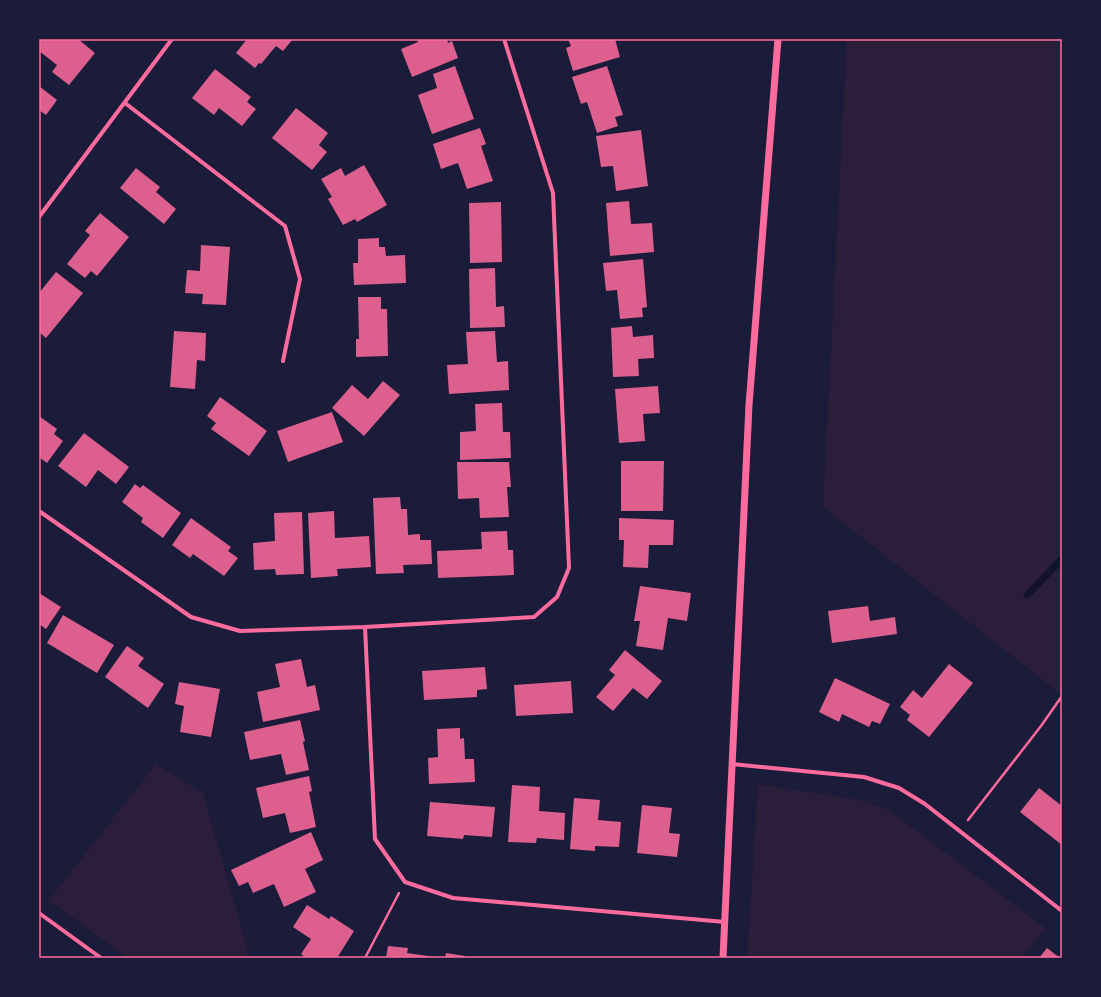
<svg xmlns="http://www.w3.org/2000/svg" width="1101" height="997" font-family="'Asap Condensed',sans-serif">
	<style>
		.green { fill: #2a1e3b }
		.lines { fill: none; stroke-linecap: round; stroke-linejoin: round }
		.stream { stroke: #12122b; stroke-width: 7 }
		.building { fill: #dd5f8e }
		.path { stroke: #ff6b9d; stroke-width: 2.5 }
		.minor { stroke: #ff6b9d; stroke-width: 4 }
		.tertiary { stroke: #ff6b9d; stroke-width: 7 }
		.neatline { fill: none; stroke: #ff6b9d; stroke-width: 1.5 }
	</style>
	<rect width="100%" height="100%" fill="#1b1b3a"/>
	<g class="green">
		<path d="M847,39H1062V695L823,507Z"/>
		<path d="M156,764L203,793L250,958H128L49,900Z"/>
		<path d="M758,784L860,800L889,810L1045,928L1022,958H747Z"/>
	</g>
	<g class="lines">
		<path class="stream" d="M1027,595L1062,559"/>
	</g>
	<g class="building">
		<path d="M42,39H78L95,53L69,85L52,72L57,65L39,51V43Z"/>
		<path d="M247,39H293L283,51L276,46L261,64L259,63L255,68L236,53Z"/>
		<path d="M417,39H447L448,43L452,41L458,58L412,77L401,49L418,42Z"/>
		<path d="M568,39H615L620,57L573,71L566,48L571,46Z"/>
		<path d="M455,66L474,119L432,134L418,95L437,88L433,74Z"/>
		<path d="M607,66L623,115L615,117L618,126L597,133L587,102L581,104L572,77Z"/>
		<path d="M215,69L251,97L247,102L256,109L242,126L219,108L214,115L192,98Z"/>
		<path d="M39,86L57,100L46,115L39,110Z"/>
		<path d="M296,108L328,133L319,145L327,152L312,170L272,138Z"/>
		<path d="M480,128L486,144L481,146L493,181L467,189L458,163L441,169L433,144Z"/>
		<path d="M641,130L648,186L616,191L613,166L601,167L596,136Z"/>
		<path d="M364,165L387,205L357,222L355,219L343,225L328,199L332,197L321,179L341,168L345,176Z"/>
		<path d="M136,168L160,187L156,192L176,209L164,224L120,188Z"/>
		<path d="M629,201L631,224L652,223L654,252L610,256L606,203Z"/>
		<path d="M501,202L502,262L470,263L469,203Z"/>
		<path d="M100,213L129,237L97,276L91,271L85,278L67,264L90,235L85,231Z"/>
		<path d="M379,238V247H385L386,256L405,255L406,283L354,285L353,263H358V239Z"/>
		<path d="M201,245L230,247L226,305L202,304L203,294L185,293L187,270L200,271Z"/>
		<path d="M643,259L647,307L642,308L643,317L620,319L617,290L606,291L603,263Z"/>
		<path d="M495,268L496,307L504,306L505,327L470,328L469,269Z"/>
		<path d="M56,272L83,293L46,338L39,332V293Z"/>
		<path d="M358,297H381V309H387L388,356L356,357V339H359Z"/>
		<path d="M632,326L633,337L653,335L654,358L638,359L639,376L613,377L611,328Z"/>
		<path d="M174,331L206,333L205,361L197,360L195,389L170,387Z"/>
		<path d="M495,331L497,362L508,361L509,390L449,394L447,365L468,364L466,332Z"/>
		<path d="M383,381L400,395L364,436L332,408L352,385L368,399Z"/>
		<path d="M658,386L660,413L643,414L645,441L619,443L615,389Z"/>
		<path d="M220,397L267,431L249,456L211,429L216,423L207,416Z"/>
		<path d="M502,403L503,432H510L511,458L460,460V432L476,431L475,404Z"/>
		<path d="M332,412L343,442L288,462L277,431Z"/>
		<path d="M39,416L57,429L54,434L63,441L47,463L39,457Z"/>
		<path d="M84,433L129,467L116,484L98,470L86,487L58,466Z"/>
		<path d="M621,461H664L663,511H621Z"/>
		<path d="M457,462H509L511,487H507L509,517L480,518L479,498L458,499Z"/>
		<path d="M135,484L140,488L143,485L181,513L163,538L141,522L143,518L122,502Z"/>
		<path d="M400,497L401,509H407L408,535L420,534V540H431L432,564L403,565L404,573L376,574L373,498Z"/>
		<path d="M334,511L335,538L369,536L371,567L337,569L338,576L311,578L308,513Z"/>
		<path d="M302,512L304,574L276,575L275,569L254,570L253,543L275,541L274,513Z"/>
		<path d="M191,518L231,547L228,551L238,558L224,576L193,554L190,558L172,545Z"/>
		<path d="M619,518L674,520L673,545H649L648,568L623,567L624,540H619Z"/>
		<path d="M507,531L508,550H513L514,575L438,578L437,551L482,549L481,532Z"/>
		<path d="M640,586L691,593L687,621L668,618L663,650L636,646L640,621H634Z"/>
		<path d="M39,593L61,607L46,629L39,624Z"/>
		<path d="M868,606L870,621L895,617L897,634L832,643L828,611Z"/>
		<path d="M63,615L114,645L97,673L47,643Z"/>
		<path d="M127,646L144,658L138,666L164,684L148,708L105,677Z"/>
		<path d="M625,650L662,681L647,699L633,688L613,711L596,697L615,675L609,670Z"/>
		<path d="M301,659L307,687L315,685L320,710L263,722L257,692L280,687L275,664Z"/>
		<path d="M949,664L973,683L929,737L907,720L910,715L900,707L913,690L922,698Z"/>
		<path d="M485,667L487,689L477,690V697L424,700L422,671Z"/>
		<path d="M835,678L890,704L880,724L872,721L869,727L842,714L839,722L819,712Z"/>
		<path d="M571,681L573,713L516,716L514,685Z"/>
		<path d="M179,682L220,689L211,737L180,732L184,706L175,704Z"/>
		<path d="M300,720L305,741L303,742L309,770L286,775L281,754L250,760L244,732Z"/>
		<path d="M460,728V739L464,738L465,759H474L475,782L429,784L428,758L438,757L437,729Z"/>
		<path d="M309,776L312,791L309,792L316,827L290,833L285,813L263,818L256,788Z"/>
		<path d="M512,785L540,787L539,811L565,813L564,840L537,838L536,843L508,842Z"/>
		<path d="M1039,788L1062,806V845L1020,812Z"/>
		<path d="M574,798L600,800L598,820L621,822L619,847L595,846V851L570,849Z"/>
		<path d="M430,802L495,807L492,837L464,835L463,839L427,836Z"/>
		<path d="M642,805L672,808L669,833L680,834L677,857L637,853Z"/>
		<path d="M311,832L323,860L305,869L316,892L284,907L274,884L253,893L248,882L239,886L231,870Z"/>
		<path d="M307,905L329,919L331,916L354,931L337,958H306L301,954L311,939L293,927Z"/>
		<path d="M388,946L408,948L407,953L435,957V958H386Z"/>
		<path d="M1047,948L1060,958H1039Z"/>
		<path d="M446,953L465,956V958H445Z"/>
	</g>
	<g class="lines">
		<g class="path">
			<path d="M968,820L1041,726L1062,696"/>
			<path d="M365,958L399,893"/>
		</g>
		<g class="minor">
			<path d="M125,103L285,226L300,279L283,361"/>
			<path d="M39,217L172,39"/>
			<path d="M39,511L191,617L240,631L365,627L534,617L557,597L569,568L553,193L504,39"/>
			<path d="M365,627L375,839L405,882L453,898L725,922"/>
			<path d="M732,764L864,777L899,788L925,804L1062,911"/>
			<path d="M39,913L101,958"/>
		</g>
		<path class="tertiary" d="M723,958L749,405L778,39"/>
	</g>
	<rect width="1101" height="997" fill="none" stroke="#1b1b3a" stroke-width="80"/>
	<rect x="40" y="40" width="1021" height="917" class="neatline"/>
</svg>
